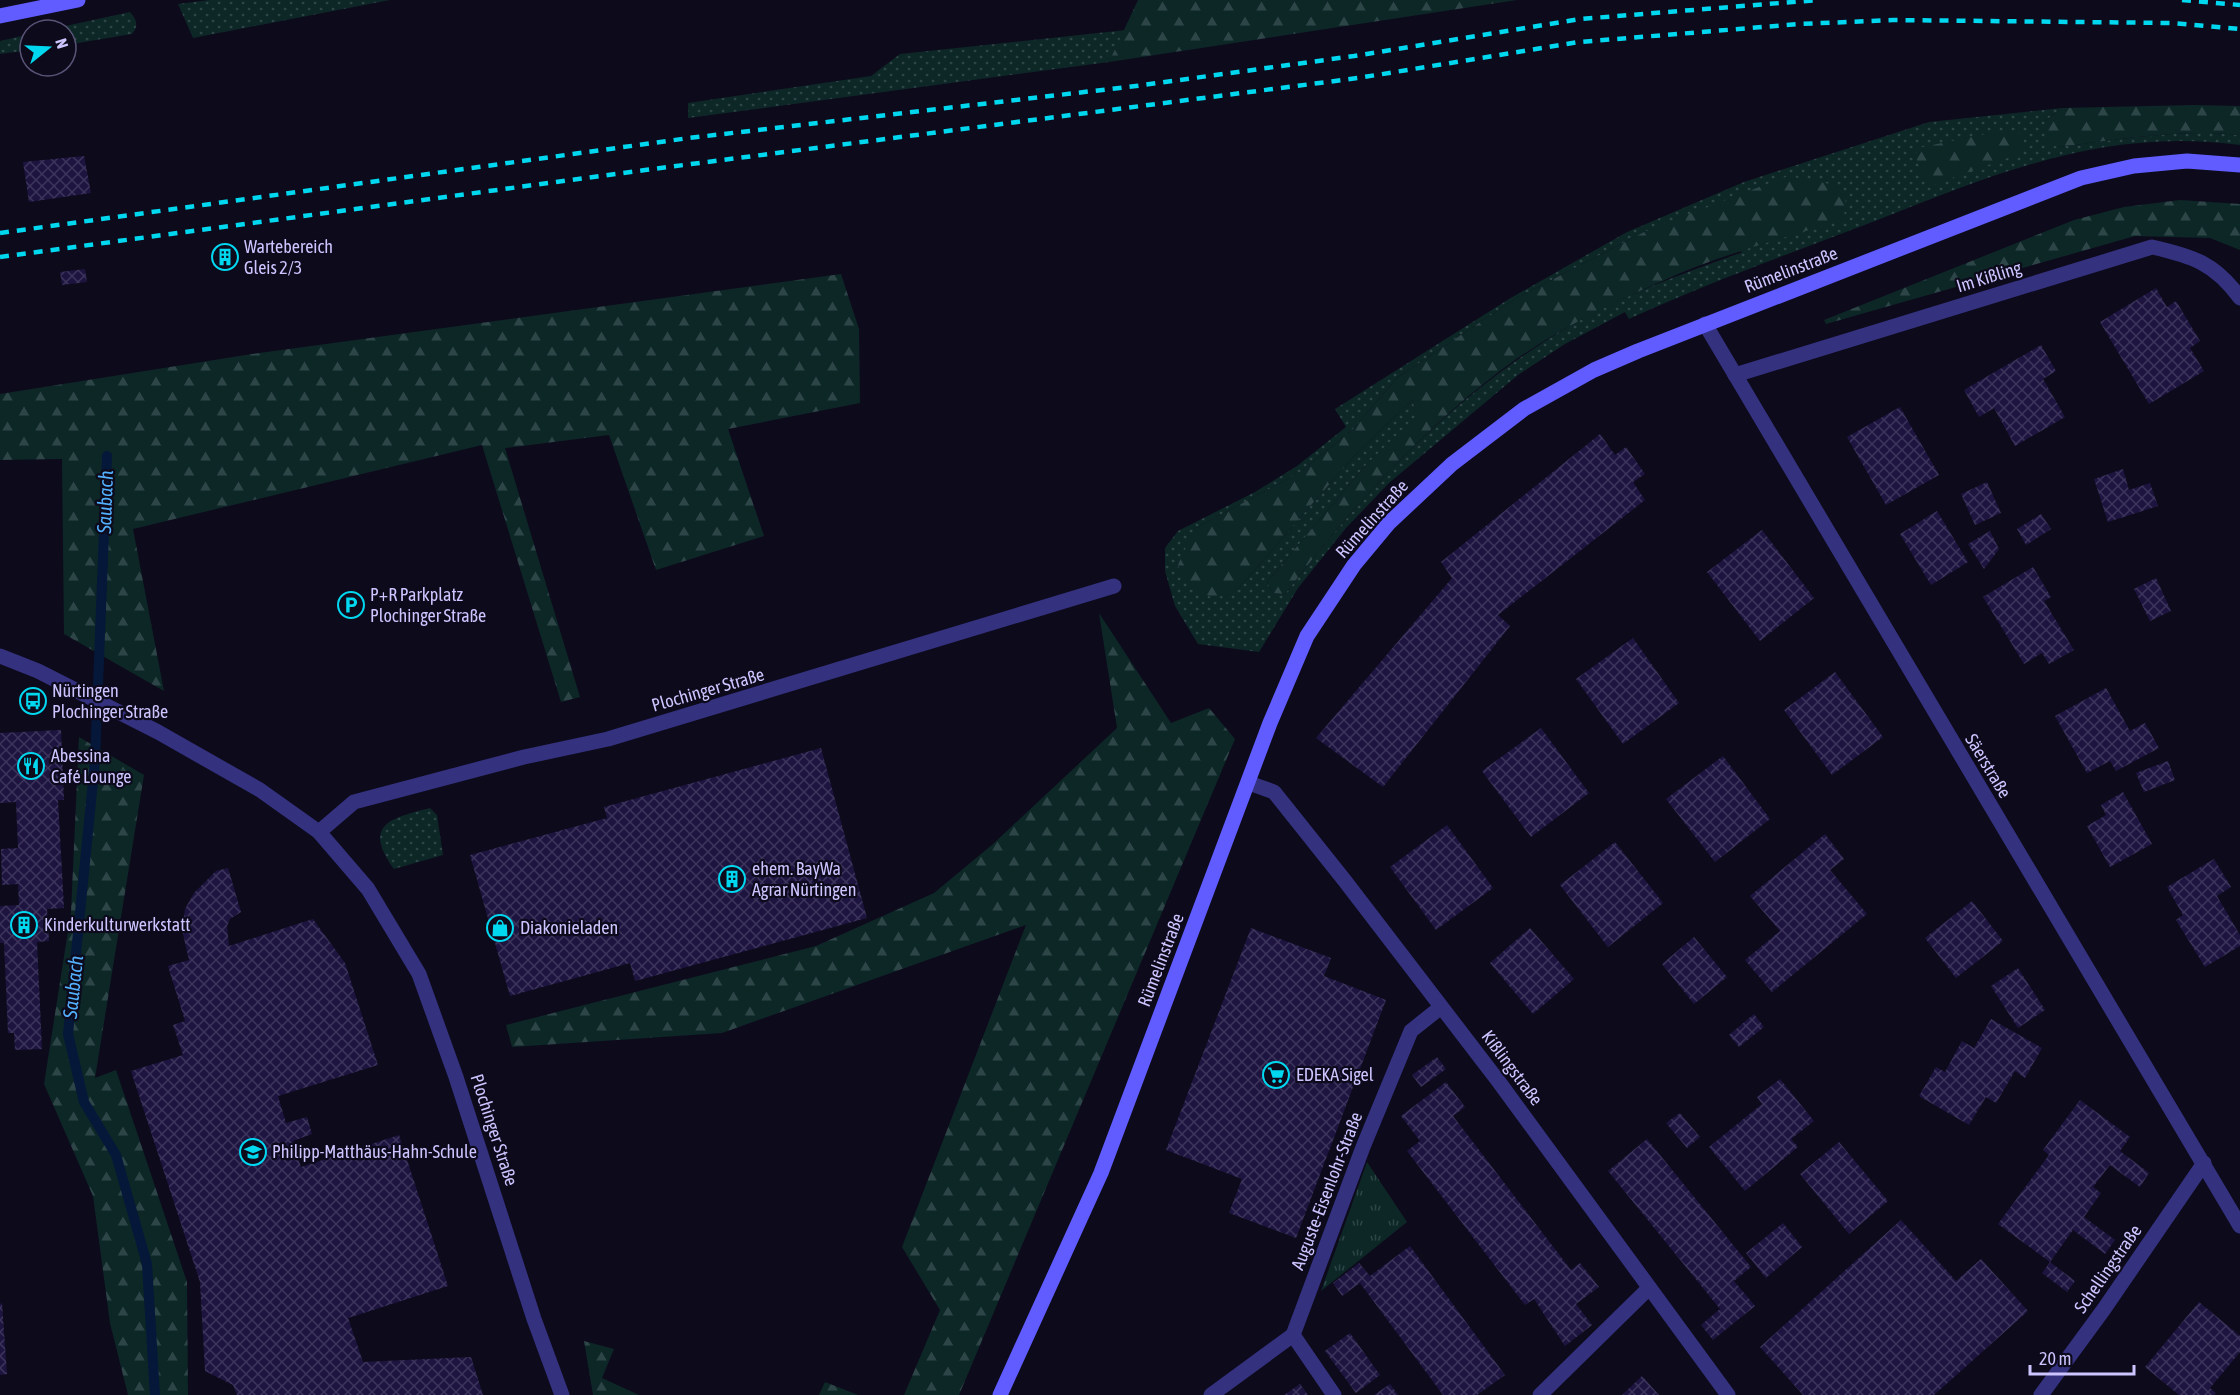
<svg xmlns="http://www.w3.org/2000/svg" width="2240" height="1395" font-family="'Asap Condensed',sans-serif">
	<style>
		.grass { fill: url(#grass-dots); fill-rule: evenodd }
		.forest { fill: url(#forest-firs) }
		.park { fill: url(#park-tufts) }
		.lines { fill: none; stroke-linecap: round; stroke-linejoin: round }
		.stream { stroke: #05183a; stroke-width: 10 }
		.building { fill: url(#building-cross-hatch) }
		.street { stroke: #34317f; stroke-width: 15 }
		.secondary { stroke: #605cff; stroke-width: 15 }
		.rail { stroke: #00d8f0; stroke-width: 4.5; stroke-dasharray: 9 8; stroke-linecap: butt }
		.labels { text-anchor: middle; stroke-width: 4.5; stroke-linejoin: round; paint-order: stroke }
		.poi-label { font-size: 18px; fill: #ccc5ff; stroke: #0d0a1c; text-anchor: start }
		.street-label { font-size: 18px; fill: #ccc5ff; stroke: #0d0a1c }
		.water-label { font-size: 20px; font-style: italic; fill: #53b0ff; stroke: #0d0a1c }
	</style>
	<defs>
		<pattern id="grass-dots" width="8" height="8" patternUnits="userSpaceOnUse" patternTransform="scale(1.5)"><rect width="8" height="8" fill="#0c2726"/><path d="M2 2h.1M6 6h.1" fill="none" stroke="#2e4547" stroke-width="1.8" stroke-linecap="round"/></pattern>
		<pattern id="forest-firs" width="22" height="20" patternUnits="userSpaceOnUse" patternTransform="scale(1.5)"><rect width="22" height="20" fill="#0c2726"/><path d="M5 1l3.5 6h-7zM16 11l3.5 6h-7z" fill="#2e4547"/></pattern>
		<pattern id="park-tufts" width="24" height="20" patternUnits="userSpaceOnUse" patternTransform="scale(1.5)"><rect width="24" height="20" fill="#0c2726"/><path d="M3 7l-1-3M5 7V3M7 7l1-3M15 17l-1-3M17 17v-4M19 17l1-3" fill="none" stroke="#2e4547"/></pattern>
		<pattern id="building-cross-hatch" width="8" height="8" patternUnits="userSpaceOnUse" patternTransform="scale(1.5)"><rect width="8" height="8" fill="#1d143f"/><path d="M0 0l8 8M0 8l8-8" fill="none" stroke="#3d355c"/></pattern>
	</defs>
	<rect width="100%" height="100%" fill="#0d0a1c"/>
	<g class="grass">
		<path d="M209,0H390L193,38L178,4Z"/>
		<path d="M130,12C137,20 139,26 132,34L66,45V30H47Z"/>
		<path d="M1126,30L1109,62L688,118V103L871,76L900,54Z"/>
		<path d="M30,34V50L0,54V41Z"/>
		<path d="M2062,108L2045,121L2057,147C2117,140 2180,128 2240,135V145C2105,127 1997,173 1875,221C1792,253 1709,282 1629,319L1625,312L1565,344L1518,375L1389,483L1346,528L1298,588L1259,652L1198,644L1175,606L1165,571V548L1178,531L1255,492L1297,466L1346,427L1335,409L1509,299L1627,232L1744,182L1929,122ZM1646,231L1743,252C1683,273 1623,295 1568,327C1453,395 1366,489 1285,594L1273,593L1267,582L1365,466L1418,415L1412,400L1354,456L1237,590L1194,529L1299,473L1353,429L1398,377L1515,299Z"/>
		<path d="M430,808L437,815L443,855L394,869C362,824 391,818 430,808Z"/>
	</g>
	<g class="forest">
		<path d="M1138,0H1517L1109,62Z"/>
		<path d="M2194,105L2240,106V135C2180,128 2117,140 2057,147L2046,141L2045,121L2062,108Z"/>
		<path d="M2010,129L2022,135L2025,145L2016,155L1927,187L1915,155L1918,148Z"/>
		<path d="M1788,176L1830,184L1846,196L1844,219C1783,239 1718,255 1660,282C1601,308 1541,338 1491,378C1412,440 1346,515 1285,594L1273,593L1267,582L1365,466L1417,415L1412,400L1354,456L1237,590L1214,599L1182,580L1178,565L1194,529L1299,473L1353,429L1398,377L1515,299L1646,231Z"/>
		<path d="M2180,200L2240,204V250L2210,238L2135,236L1826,324L1824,320L2074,220L2124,207Z"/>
		<path d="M841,274L859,329L860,403L728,429L764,536L656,570L609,435L505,448L580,697L561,702L482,445L133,529L164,691L64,634L62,459L0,460V394L252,354Z"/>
		<path d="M1099,613L1171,723L1209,708L1235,739L959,1395H904L940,1310L902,1247L1026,925L722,1033L512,1047L506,1025L816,946L934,893L993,844L1117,728Z"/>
		<path d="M79,737L144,775L95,1078L116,1070L187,1282L188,1395H128L110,1323L93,1196L44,1084L71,912Z"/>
		<path d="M584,1341L614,1349L602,1378L639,1395H593Z"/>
		<path d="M825,1382L858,1395H819Z"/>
	</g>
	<path class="park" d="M1367,1162L1407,1222L1321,1291Z"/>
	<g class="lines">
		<path class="stream" d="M107,456L95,761L68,1034L84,1102L116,1155L147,1264L155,1395"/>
	</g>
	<g class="building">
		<path d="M84,156L91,193L29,202L23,162Z"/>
		<path d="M237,249L239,262L213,266L212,252Z"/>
		<path d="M85,269L87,282L62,285L60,272Z"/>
		<path d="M2156,288L2167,307L2176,301L2200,341L2190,348L2204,371L2149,404L2100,322Z"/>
		<path d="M2041,345L2056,371L2043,379L2065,417L2015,446L1994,408L1979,417L1964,390Z"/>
		<path d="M1900,407L1939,475L1886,505L1847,437Z"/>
		<path d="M1600,434L1615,455L1626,447L1645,474L1633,482L1645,500L1498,615L1510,626L1383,787L1316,738L1452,578L1441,562Z"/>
		<path d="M2123,469L2129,490L2150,483L2158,506L2108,522L2094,479Z"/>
		<path d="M1987,482L2001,513L1975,525L1961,494Z"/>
		<path d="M1937,511L1968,562L1931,585L1900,534Z"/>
		<path d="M2041,514L2051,529L2026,545L2017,529Z"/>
		<path d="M1762,530L1814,598L1760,641L1707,572Z"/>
		<path d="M1990,531L1999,549L1984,569L1968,544Z"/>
		<path d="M2033,567L2051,597L2044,601L2074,650L2049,664L2042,653L2024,664L1983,597Z"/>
		<path d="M2156,578L2171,611L2150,621L2134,589Z"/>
		<path d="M1633,638L1679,703L1623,744L1576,679Z"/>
		<path d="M1835,672L1883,737L1832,775L1784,710Z"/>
		<path d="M2106,688L2130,731L2145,723L2159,748L2116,771L2110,761L2087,773L2055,716Z"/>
		<path d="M1541,728L1589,793L1531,837L1482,771Z"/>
		<path d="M61,730L64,800H58L64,908L47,909L49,941L37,942L42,1049L15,1050L14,1033H8L4,943H0V906L19,905L18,884L2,885L1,849L18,848L16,802L0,803V733Z"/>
		<path d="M821,748L867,918L635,981L630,963L510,996L470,855L607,818L604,807Z"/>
		<path d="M1723,756L1770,819L1715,862L1666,799Z"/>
		<path d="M2168,761L2175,780L2144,792L2136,773Z"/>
		<path d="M2123,792L2152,844L2110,867L2087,826L2106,815L2101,805Z"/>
		<path d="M1447,825L1493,888L1436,930L1390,867Z"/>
		<path d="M1825,834L1844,859L1830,870L1867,914L1772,992L1745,960L1780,931L1750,896Z"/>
		<path d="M1615,842L1663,903L1608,947L1560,885Z"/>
		<path d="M2214,859L2231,887L2217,896L2240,935V946L2205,967L2176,920L2183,915L2167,887Z"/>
		<path d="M228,868L241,912L230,919L227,926L229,946L313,919L345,963L378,1065L278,1096L286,1123L307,1117L312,1134L293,1141L301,1167L399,1135L448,1286L348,1318L363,1362L471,1357L483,1395H237L233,1385L205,1371L200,1282L131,1071L183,1055L173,1025L185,1021L168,966L189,960L182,930L185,909L194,893L216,871Z"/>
		<path d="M1972,901L2003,941L1956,978L1925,938Z"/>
		<path d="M1251,928L1331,958L1324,976L1386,1000L1296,1238L1229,1213L1242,1179L1166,1150Z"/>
		<path d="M1530,928L1574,979L1533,1014L1490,963Z"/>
		<path d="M1694,937L1727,977L1694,1004L1662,964Z"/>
		<path d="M2018,968L2045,1010L2018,1028L1991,986Z"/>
		<path d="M1754,1014L1764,1027L1739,1047L1729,1035Z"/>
		<path d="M1991,1019L2042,1048L2025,1078L2015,1071L1996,1103L1986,1097L1969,1125L1919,1096L1936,1067L1945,1072L1962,1041L1974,1048Z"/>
		<path d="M1437,1057L1446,1069L1421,1087L1412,1075Z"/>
		<path d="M1780,1079L1814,1121L1791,1139L1798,1147L1745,1191L1709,1147L1762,1104L1757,1097Z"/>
		<path d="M1446,1082L1465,1107L1453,1116L1571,1270L1580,1263L1599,1287L1576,1304L1592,1325L1565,1346L1534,1299L1525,1305L1407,1151L1420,1141L1401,1116Z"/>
		<path d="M2080,1100L2130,1137L2120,1151L2149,1173L2140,1187L2110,1165L2093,1187L2101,1193L2084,1217L2115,1240L2105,1254L2073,1230L2050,1262L1998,1224L2049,1155L2043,1150Z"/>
		<path d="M1680,1113L1700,1137L1687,1148L1666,1123Z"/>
		<path d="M1647,1139L1751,1267L1734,1281L1755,1306L1713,1340L1701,1325L1720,1309L1608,1171Z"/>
		<path d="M1839,1142L1888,1201L1849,1234L1800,1174Z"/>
		<path d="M1901,1220L1956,1281L1981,1259L2028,1311L1934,1395H1803L1760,1347Z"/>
		<path d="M1783,1223L1802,1247L1766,1278L1746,1253Z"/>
		<path d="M1410,1246L1505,1375L1477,1395H1443L1360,1283L1342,1296L1333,1283L1359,1263L1370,1276Z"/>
		<path d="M2050,1262L2075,1281L2067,1292L2042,1273Z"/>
		<path d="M2199,1302L2240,1336V1352L2210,1388L2216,1393L2214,1395H2179L2145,1367Z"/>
		<path d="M2,1303L7,1374L0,1375V1304Z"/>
		<path d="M1350,1333L1380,1375L1356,1393L1325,1351Z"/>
		<path d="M1642,1376L1659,1395H1622Z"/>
		<path d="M1300,1384L1308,1395H1284Z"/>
		<path d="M1390,1384L1398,1395H1374Z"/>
	</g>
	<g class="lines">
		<g class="street">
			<path d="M1705,324L2240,1226"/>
			<path d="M1735,375L2152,247C2192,256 2215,263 2240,298"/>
			<path d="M0,656L38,671L158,732L260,790L319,832L368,889L419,974L456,1077L534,1319L562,1395"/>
			<path d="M1249,783L1274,792L1345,881L1499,1082L1728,1395"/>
			<path d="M319,832L354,802L524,757L608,739L1114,586"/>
			<path d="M1293,1335L1334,1395"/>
			<path d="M1211,1395L1293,1335L1363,1147L1411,1031L1441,1007"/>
			<path d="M1540,1395L1649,1288"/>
			<path d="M2041,1395L2104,1309L2204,1163"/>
		</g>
		<g class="secondary">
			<path d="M0,16L78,0"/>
			<path d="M1000,1395L1101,1173L1270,723L1307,636L1354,565L1389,523L1452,464L1524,409L1594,370L1638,351L2081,178L2134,166L2187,161L2240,165"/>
		</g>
		<g class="rail">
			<path d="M2182,0L2240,5"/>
			<path d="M0,233L689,138L1136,86L1354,56L1580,19L1818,0"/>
			<path d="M0,257L645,170L1358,78L1579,42L1800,24L1893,20L2172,23L2240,29"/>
		</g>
	</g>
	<defs>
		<symbol id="building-ring" viewBox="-11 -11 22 22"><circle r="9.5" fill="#0d0a1c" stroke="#00d8f0" stroke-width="1.5"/><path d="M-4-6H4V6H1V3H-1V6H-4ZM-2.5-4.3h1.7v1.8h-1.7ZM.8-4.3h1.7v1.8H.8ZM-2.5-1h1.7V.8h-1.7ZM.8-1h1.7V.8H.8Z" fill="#00d8f0"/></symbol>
		<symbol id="parking-ring" viewBox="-11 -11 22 22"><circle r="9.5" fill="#0d0a1c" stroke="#00d8f0" stroke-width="1.5"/><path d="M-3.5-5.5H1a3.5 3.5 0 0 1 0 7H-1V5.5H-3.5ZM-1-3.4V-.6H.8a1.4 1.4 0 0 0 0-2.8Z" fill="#00d8f0"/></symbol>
		<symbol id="bus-ring" viewBox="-11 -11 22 22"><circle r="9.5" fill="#0d0a1c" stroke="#00d8f0" stroke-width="1.5"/><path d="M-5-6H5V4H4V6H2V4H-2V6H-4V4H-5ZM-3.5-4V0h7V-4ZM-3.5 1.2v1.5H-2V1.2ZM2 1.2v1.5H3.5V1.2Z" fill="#00d8f0"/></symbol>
		<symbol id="restaurant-ring" viewBox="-11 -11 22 22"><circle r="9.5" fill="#0d0a1c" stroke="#00d8f0" stroke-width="1.5"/><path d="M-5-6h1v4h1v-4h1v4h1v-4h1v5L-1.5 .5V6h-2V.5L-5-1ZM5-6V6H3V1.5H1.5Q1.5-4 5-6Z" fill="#00d8f0"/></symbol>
		<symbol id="shop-ring" viewBox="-11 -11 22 22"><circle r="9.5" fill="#0d0a1c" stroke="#00d8f0" stroke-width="1.5"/><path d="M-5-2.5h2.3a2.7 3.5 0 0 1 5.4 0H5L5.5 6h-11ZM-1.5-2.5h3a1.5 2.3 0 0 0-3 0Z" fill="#00d8f0"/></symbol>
		<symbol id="supermarket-ring" viewBox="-11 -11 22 22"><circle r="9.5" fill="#0d0a1c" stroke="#00d8f0" stroke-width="1.5"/><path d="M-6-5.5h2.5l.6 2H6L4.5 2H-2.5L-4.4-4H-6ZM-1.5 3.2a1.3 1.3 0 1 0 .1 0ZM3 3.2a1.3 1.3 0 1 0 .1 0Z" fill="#00d8f0"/></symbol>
		<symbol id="school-ring" viewBox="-11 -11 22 22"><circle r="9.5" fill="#0d0a1c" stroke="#00d8f0" stroke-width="1.5"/><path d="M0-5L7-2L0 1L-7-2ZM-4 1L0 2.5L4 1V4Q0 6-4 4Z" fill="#00d8f0"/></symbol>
	</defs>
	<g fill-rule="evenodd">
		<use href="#building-ring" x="210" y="242" width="30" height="30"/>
		<use href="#parking-ring" x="336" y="590" width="30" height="30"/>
		<use href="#bus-ring" x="18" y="686" width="30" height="30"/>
		<use href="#restaurant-ring" x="16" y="751" width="30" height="30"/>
		<use href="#building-ring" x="717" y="864" width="30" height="30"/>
		<use href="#building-ring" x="9" y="910" width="30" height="30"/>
		<use href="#shop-ring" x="485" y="913" width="30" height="30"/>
		<use href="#supermarket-ring" x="1261" y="1060" width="30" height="30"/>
		<use href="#school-ring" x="238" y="1137" width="30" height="30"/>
	</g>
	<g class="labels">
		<g class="poi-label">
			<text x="244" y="253">Wartebereich<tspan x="244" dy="21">Gleis 2/3</tspan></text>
			<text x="370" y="601">P+R Parkplatz<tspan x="370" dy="21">Plochinger Straße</tspan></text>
			<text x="52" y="697">Nürtingen<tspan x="52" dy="21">Plochinger Straße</tspan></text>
			<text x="51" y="762">Abessina<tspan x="51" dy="21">Café Lounge</tspan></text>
			<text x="752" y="875">ehem. BayWa<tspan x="752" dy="21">Agrar Nürtingen</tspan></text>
			<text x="44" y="931">Kinderkulturwerkstatt</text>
			<text x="520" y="934">Diakonieladen</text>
			<text x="1296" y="1081">EDEKA Sigel</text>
			<text x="272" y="1158">Philipp-Matthäus-Hahn-Schule</text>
		</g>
		<g class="street-label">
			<text transform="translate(1791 270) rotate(-21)" y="6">Rümelinstraße</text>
			<text transform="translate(1989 277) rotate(-17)" y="6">Im Kißling</text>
			<text transform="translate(1372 519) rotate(-48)" y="6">Rümelinstraße</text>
			<text transform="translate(708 690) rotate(-16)" y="6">Plochinger Straße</text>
			<text transform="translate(1988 766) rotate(59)" y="6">Säerstraße</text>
			<text transform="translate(1161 960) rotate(-69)" y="6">Rümelinstraße</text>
			<text transform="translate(1512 1068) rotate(53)" y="6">Kißlingstraße</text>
			<text transform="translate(494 1130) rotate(72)" y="6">Plochinger Straße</text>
			<text transform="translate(1327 1191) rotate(-69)" y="6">Auguste-Eisenlohr-Straße</text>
			<text transform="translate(2108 1269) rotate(-55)" y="6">Schellingstraße</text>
		</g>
		<g class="water-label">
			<text transform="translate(105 502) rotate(-88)" y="7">Saubach</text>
			<text transform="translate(73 987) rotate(-84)" y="7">Saubach</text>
		</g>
	</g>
	<g transform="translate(48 48) rotate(72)"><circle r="28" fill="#0d0a1c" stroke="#595577" stroke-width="1.5"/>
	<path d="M0-4.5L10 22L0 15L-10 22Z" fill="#00d8f0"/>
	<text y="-9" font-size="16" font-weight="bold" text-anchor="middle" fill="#ccc5ff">N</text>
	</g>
	<path d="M2030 1365v9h104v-9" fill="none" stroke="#ccc5ff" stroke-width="3"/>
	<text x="2039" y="1365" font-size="18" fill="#ccc5ff" stroke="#0d0a1c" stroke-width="4.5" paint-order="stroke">20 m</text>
</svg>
